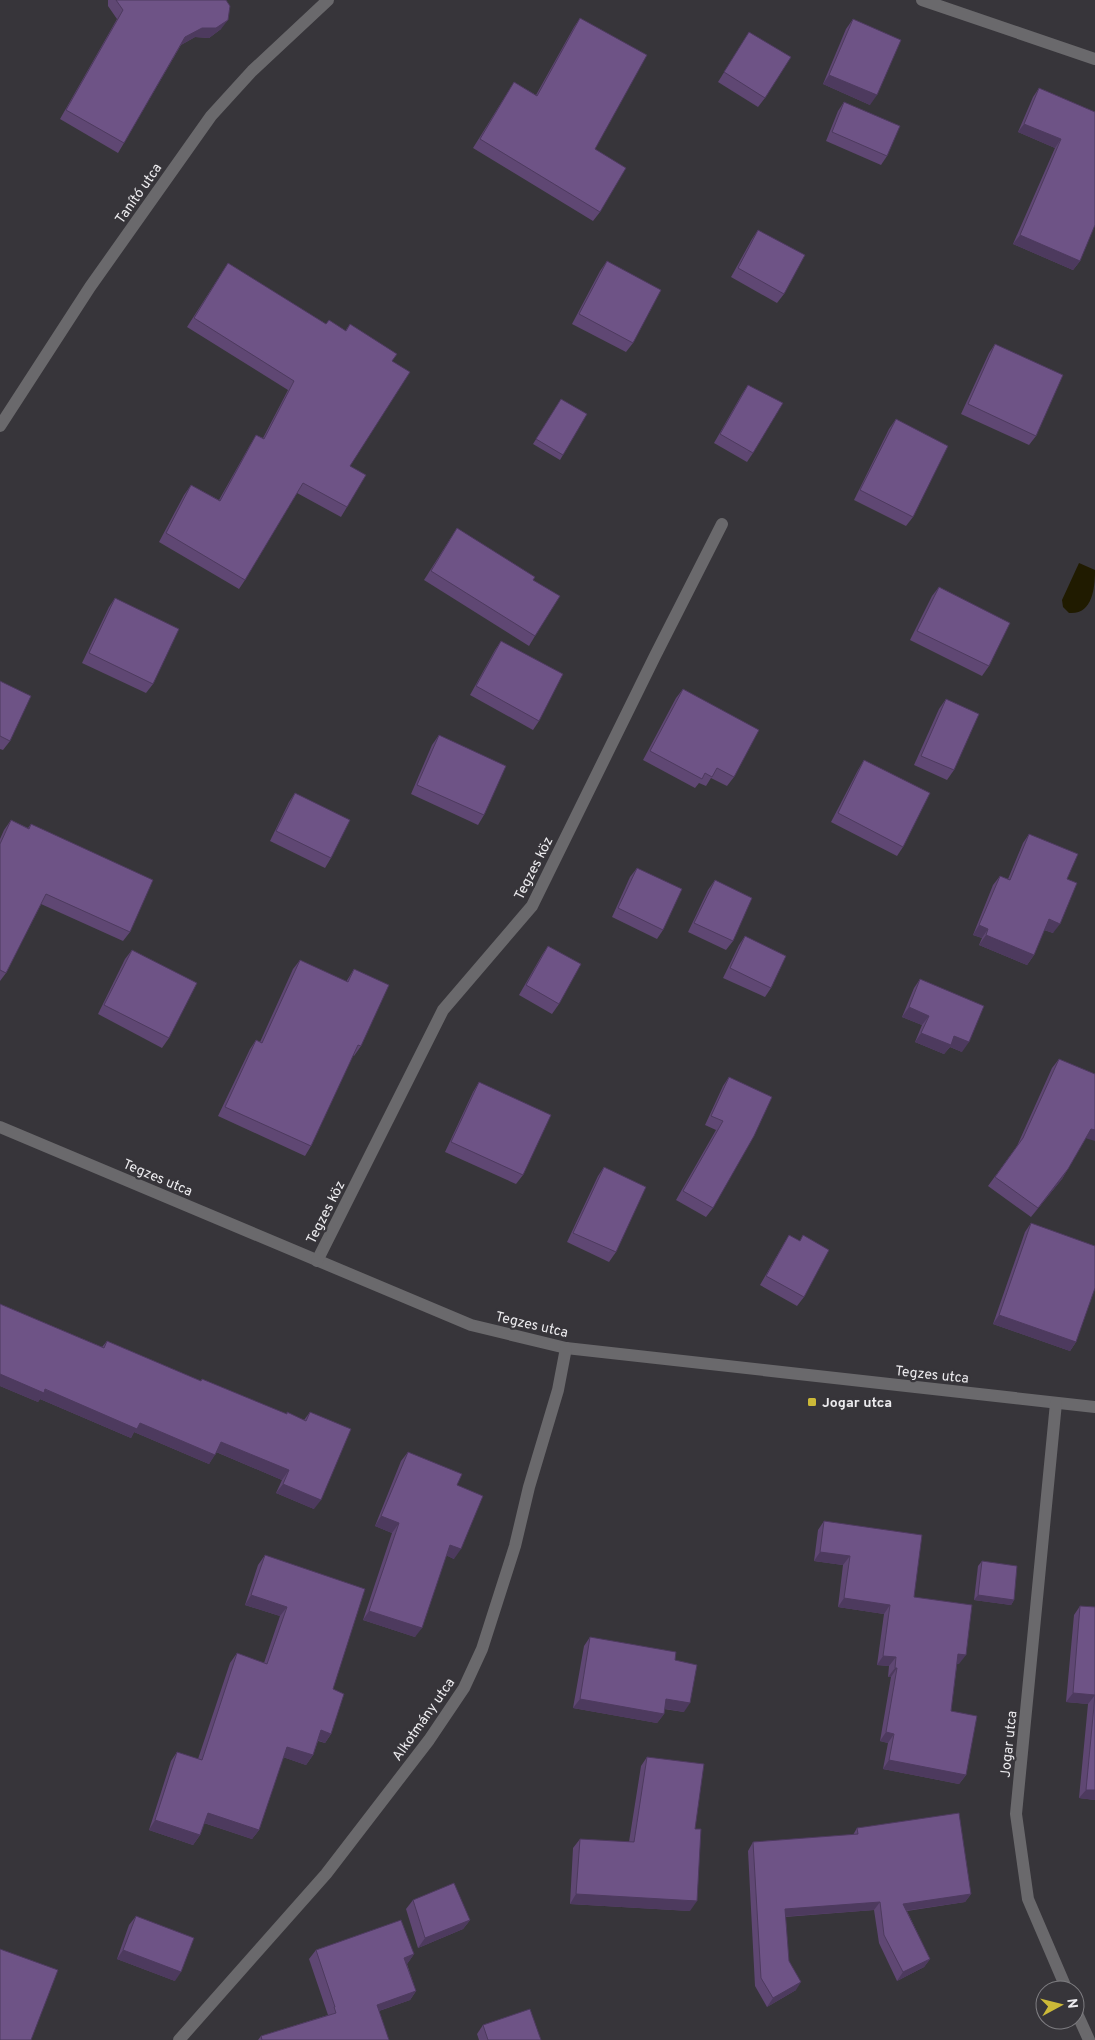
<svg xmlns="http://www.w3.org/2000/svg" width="1095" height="2040" font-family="Overpass,sans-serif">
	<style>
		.water { fill: #201b00 }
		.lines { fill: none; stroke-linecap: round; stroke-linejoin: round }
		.minor { stroke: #6a696c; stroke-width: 12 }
		.wall { fill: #5f4773 }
		.shaded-wall { fill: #4d3a5e }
		.building { fill: #6e5386; stroke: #4d3a5e }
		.poi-dot { fill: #ccb938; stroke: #37353a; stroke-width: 2 }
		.labels { text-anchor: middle; stroke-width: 4.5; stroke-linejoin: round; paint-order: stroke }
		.street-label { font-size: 14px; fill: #ecebee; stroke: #37353a }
		.poi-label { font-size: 14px; font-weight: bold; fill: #ecebee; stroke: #37353a; text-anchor: start }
	</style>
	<rect width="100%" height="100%" fill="#37353a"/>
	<path class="water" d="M1079,563L1095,570C1095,589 1092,615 1069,613L1063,607L1062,600Z"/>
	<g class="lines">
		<g class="minor">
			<path d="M922,0L1095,59"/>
			<path d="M0,426L90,287L211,116L252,71L328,0"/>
			<path d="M0,1127L471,1325L566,1348L1095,1407"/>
			<path d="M317,1261L443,1010L532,906L655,656L722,524"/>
			<path d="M1056,1403L1016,1814L1028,1899L1067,1990"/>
			<path d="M1075,2009L1089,2040"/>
			<path d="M179,2040L326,1874L429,1740L464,1688L482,1649L515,1546L529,1487L558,1390L566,1348"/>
		</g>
	</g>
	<g class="wall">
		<path d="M108,0H226L221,29L209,38L195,37L181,45L124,143L118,153L60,119L117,19L108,6Z"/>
		<path d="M580,18L595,149L600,212L593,221L473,148L514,82L536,95L574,27Z"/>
		<path d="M853,19L870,105L823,84L846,29Z"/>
		<path d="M749,32L765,98L758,107L718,82Z"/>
		<path d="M1039,88L1095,112L1080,261L1073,270L1013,244L1055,148L1018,132L1033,97Z"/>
		<path d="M844,102L887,156L881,165L826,141L838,111Z"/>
		<path d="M758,230L784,294L777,303L731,277L752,239Z"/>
		<path d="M607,261L633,343L626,352L572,324L600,271Z"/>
		<path d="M228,263L326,324L345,331L350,324L392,361L350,466L347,507L341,517L297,493L245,580L239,589L159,542L184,495L191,485L219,500L250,445L256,435L263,438L288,390L187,327Z"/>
		<path d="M995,344L1036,436L1029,445L961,414L989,353Z"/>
		<path d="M748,385L753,453L747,462L714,443L742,394Z"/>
		<path d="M561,399L563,455L560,460L533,444Z"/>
		<path d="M896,419L913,517L906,526L854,500L889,429Z"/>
		<path d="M457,528L533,580L535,636L529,646L424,580Z"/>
		<path d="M939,587L989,666L982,676L910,640L932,596Z"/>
		<path d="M115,598L153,684L146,693L82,663L109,607Z"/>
		<path d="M501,641L539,721L533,730L470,695L495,650Z"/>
		<path d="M0,681L10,741L3,750L0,749Z"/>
		<path d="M683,689L734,777L727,786L711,778L706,786L699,783L695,788L643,760L676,698Z"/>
		<path d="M946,699L954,770L947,780L914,765L939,709Z"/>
		<path d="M439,735L484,815L478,825L411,794L432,745Z"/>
		<path d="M864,760L903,847L897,856L831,822L858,770Z"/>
		<path d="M295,793L331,858L325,868L270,841L289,802Z"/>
		<path d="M11,820L28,828L31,824L130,932L123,941L41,904L6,973L0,981V839L4,830Z"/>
		<path d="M1029,834L1067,879L1053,933L1044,930L1034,955L1027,965L979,945L982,938L973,935L993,885L1000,876L1008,879L1023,843Z"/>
		<path d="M637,868L663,930L657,939L612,917L630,877Z"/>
		<path d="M715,880L733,941L726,950L688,932L708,890Z"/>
		<path d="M745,936L771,988L765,997L723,978L739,945Z"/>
		<path d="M548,946L559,1004L552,1014L519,995L542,955Z"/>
		<path d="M132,950L169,1038L162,1048L98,1014L125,959Z"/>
		<path d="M300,960L346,982L354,969L361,1046L354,1056L353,1055L311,1146L305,1156L218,1116L250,1049L256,1040L260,1042L293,969Z"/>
		<path d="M920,979L962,1052L950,1047L944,1054L915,1042L922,1025L902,1017L914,988Z"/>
		<path d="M1059,1059L1086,1138L1062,1179L1031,1217L988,1186L1017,1146L1052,1068Z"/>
		<path d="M729,1077L713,1208L706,1217L676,1200L716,1130L705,1125L723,1086Z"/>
		<path d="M479,1082L523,1175L516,1184L445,1152L473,1092Z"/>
		<path d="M604,1167L616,1252L609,1262L567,1242L598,1176Z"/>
		<path d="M1031,1223L1076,1342L1070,1351L993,1324L1025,1232Z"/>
		<path d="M789,1235L800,1241L803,1235L804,1297L797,1306L760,1285L783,1245Z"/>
		<path d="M0,1304L102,1347L107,1341L201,1381L202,1379L286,1414L304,1420L310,1412L314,1509L276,1493L282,1480L216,1452L209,1464L134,1432L131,1438L40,1399L38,1402L0,1386Z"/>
		<path d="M408,1452L457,1485L454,1559L446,1555L415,1637L363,1620L392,1533L375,1526L401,1461Z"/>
		<path d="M824,1521L914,1597L959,1664H957L951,1711L966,1775L959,1784L883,1769L888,1743L880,1741L891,1677H888L889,1666L877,1665L884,1614L838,1607L843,1565L814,1561L818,1530Z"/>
		<path d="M265,1555L333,1689L331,1734L325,1743L318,1741L313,1755L306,1765L283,1757L259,1830L252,1839L204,1823L200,1835L193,1845L149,1830L171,1761L177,1752L198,1759L230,1663L237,1653L264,1663L280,1616L245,1605L258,1565Z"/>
		<path d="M982,1561L1014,1600L1011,1605L974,1600L978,1566Z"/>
		<path d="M1080,1606L1095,1607V1800L1079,1798L1088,1704L1066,1702L1074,1615Z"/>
		<path d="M590,1637L675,1660L684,1712L664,1709V1714L657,1723L573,1708L584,1646Z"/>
		<path d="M647,1757L695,1829L690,1911L570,1904L573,1848L580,1839L629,1842L641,1766Z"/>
		<path d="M857,1828L971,1894L965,1902L907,1911L930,1959L924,1967L897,1981L879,1943L874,1910L785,1917L789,1961L796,1990L767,2007L755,1986L748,1851L753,1842L853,1835Z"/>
		<path d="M413,1900L470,1920L463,1929L418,1948L406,1909Z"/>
		<path d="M136,1916L175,1981L117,1959L129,1925Z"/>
		<path d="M316,1950L414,1954L407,1964L416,1991L410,2000L379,2011L389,2040H258L261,2036L328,2015L309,1959Z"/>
		<path d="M483,2025L541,2040H479L477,2034Z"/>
	</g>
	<g class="shaded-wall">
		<path d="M228,20L221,29L209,38L195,37L179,46L185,37L202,28Z"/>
		<path d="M829,75L877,95L870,105L823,84Z"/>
		<path d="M1024,124L1061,139L1055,148L1018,132Z"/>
		<path d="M1020,235L1080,261L1073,270L1013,244Z"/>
		<path d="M1049,919L1060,924L1053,933L1042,929Z"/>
		<path d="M979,925L988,929L982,938L973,935Z"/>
		<path d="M986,935L1034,955L1027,965L979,945Z"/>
		<path d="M909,1007L929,1016L922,1025L902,1017Z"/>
		<path d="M921,1033L954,1036L969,1042L962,1052L950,1047L944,1054L915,1042Z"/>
		<path d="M1091,1129L1095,1130V1141L1085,1138Z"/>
		<path d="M1068,1169L1062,1179L1031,1217L1038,1208Z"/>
		<path d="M999,1315L1076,1342L1070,1351L993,1324Z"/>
		<path d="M0,1374L140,1423L215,1455L209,1464L134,1432L131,1438L40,1399L38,1402L0,1386Z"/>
		<path d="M221,1442L289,1470L282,1480L214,1451Z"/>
		<path d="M283,1484L321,1500L314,1509L276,1493Z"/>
		<path d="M381,1516L399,1523L392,1533L375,1526Z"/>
		<path d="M450,1545L461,1549L454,1559L443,1554Z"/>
		<path d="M820,1552L850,1556L843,1565L814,1561Z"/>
		<path d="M251,1595L287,1607L280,1616L245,1605Z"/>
		<path d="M978,1595L1014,1600L1011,1605L974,1600Z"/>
		<path d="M844,1598L890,1605L884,1614L838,1607Z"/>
		<path d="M369,1611L422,1628L415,1637L363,1620Z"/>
		<path d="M958,1654L966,1655L959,1664L952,1663Z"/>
		<path d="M883,1656L896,1657L889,1666L877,1665Z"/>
		<path d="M895,1668H897L891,1677H888Z"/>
		<path d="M1073,1693L1095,1695L1088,1704L1066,1702Z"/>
		<path d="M580,1699L664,1714L657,1723L573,1708Z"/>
		<path d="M666,1699L690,1703L684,1712L660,1708Z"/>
		<path d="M321,1730L331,1734L325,1743L315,1739Z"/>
		<path d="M886,1732L894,1734L888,1743L880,1741Z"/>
		<path d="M287,1747L313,1755L306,1765L280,1756Z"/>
		<path d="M889,1760L966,1775L959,1784L883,1769Z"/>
		<path d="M1086,1790H1095V1800L1079,1798Z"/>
		<path d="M208,1813L259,1830L252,1839L201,1822Z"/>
		<path d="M155,1820L200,1835L193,1845L149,1830Z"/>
		<path d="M576,1894L697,1901L690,1911L570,1904Z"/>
		<path d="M971,1894L965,1902L897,1912L903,1904Z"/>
		<path d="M880,1902L874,1910L779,1917L785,1909Z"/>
		<path d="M470,1920L463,1929L418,1948L425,1938Z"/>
		<path d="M123,1950L181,1972L175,1981L117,1959Z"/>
		<path d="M414,1954L407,1964L398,1967L404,1958Z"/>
		<path d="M930,1959L924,1967L897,1981L903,1972Z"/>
		<path d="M801,1982L796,1990L767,2007L773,1998Z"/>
		<path d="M416,1991L410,2000L370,2014L377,2005Z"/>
	</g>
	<g class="building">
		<path d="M116,0H226L230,6L228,20L216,28H202L185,37L124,143L66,110L123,10Z"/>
		<path d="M580,18L647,55L595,149L626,168L600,212L480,139L514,82L537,96Z"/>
		<path d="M853,19L901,40L877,95L829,75Z"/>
		<path d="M749,32L791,57L765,98L724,72Z"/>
		<path d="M1039,88L1095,112V225L1080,261L1020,235L1061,139L1024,124Z"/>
		<path d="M844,102L900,126L887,156L832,132Z"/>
		<path d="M758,230L805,255L784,294L738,268Z"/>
		<path d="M607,261L661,290L633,343L579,314Z"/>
		<path d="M228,263L326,324L329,320L346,331L350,324L397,354L392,361L410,372L350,466L366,475L347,507L303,483L245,580L166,533L191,485L220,501L256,435L264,439L294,381L194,318Z"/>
		<path d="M995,344L1063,375L1036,436L968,404Z"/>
		<path d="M748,385L783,403L753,453L720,434Z"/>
		<path d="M561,399L587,414L563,455L536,439Z"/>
		<path d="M896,419L948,446L913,517L860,490Z"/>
		<path d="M457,528L535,577L533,580L560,596L535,636L431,571Z"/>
		<path d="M939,587L1010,623L989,666L917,631Z"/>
		<path d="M115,598L179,629L153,684L89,653Z"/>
		<path d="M501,641L563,674L539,721L476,686Z"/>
		<path d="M0,681L31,696L10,741L0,736Z"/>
		<path d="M683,689L759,730L734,777L717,768L712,777L705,773L702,779L650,751Z"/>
		<path d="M946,699L979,714L954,770L921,756Z"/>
		<path d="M439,735L506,766L484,815L417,785Z"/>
		<path d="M864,760L930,793L903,847L838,813Z"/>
		<path d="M295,793L350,820L331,858L276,831Z"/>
		<path d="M11,820L29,829L31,824L153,880L130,932L46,894L6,973L0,970V844Z"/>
		<path d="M1029,834L1078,854L1067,879L1077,883L1060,924L1049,919L1034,955L986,935L988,929L979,925L1000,876L1010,880Z"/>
		<path d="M637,868L682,889L663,930L618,908Z"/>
		<path d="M715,880L752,898L733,941L694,923Z"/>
		<path d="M745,936L786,956L771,988L730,968Z"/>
		<path d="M548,946L581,964L559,1004L526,985Z"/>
		<path d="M132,950L197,983L169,1038L104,1005Z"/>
		<path d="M300,960L348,982L354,969L389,985L361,1046L358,1045L311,1146L225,1107L256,1040L262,1043Z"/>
		<path d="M920,979L984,1006L969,1042L954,1036L951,1045L921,1033L929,1016L909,1007Z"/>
		<path d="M1059,1059L1095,1074V1130L1091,1129L1068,1169L1038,1208L995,1177L1023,1138Z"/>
		<path d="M729,1077L772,1097L754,1136L713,1208L683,1191L723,1121L711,1116Z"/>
		<path d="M479,1082L551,1115L523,1175L451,1142Z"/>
		<path d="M604,1167L646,1187L616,1252L573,1233Z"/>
		<path d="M1031,1223L1095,1246V1288L1076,1342L999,1315Z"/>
		<path d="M789,1235L800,1241L803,1235L829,1250L804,1297L766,1276Z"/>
		<path d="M0,1304L104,1348L107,1341L201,1381L202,1379L287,1414V1412L306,1421L310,1412L351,1429L321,1500L283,1484L289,1470L221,1442L215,1455L140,1423L137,1429L45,1389L44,1393L0,1374Z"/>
		<path d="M408,1452L462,1474L457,1485L483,1496L461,1549L450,1545L422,1628L369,1611L399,1523L381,1516Z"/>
		<path d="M824,1521L922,1535L914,1597L972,1605L966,1655L958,1654L951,1711L977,1716L966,1775L889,1760L894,1734L886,1732L897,1668H895L896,1657L883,1656L890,1605L844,1598L850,1556L820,1552Z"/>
		<path d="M265,1555L365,1589L333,1689L344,1694L331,1734L321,1730L313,1755L287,1747L259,1830L208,1813L200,1835L155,1820L177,1752L202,1760L237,1653L267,1664L287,1607L251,1595Z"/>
		<path d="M982,1561L1017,1566L1014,1600L978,1595Z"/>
		<path d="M1080,1606L1095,1607V1790H1086L1095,1695L1073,1693Z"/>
		<path d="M590,1637L676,1652L675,1660L697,1665L690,1703L666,1699L664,1714L580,1699Z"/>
		<path d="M647,1757L704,1764L695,1829H701L697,1901L576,1894L580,1839L634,1842Z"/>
		<path d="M959,1813L971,1894L903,1904L930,1959L903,1972L884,1935L880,1902L785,1909L789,1961L801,1982L773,1998L761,1978L753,1842L858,1834L857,1828Z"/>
		<path d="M454,1883L470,1920L425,1938L413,1900Z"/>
		<path d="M136,1916L194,1938L181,1972L123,1950Z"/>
		<path d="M401,1920L414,1954L404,1958L416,1991L377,2005L389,2040H262L261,2036L336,2013L334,2007H335L316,1950Z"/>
		<path d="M0,1949L58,1970L31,2040H0Z"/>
		<path d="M530,2009L541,2040H488L483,2025Z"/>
	</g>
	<rect class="poi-dot" x="807" y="1397" width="10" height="10" rx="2.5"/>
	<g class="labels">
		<g class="street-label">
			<text transform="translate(138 193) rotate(-55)" y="5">Tanító utca</text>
			<text transform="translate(533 868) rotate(-63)" y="5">Tegzes köz</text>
			<text transform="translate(158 1177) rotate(23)" y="5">Tegzes utca</text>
			<text transform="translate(325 1212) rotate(-63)" y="5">Tegzes köz</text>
			<text transform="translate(532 1324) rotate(13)" y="5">Tegzes utca</text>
			<text transform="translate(932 1374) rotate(6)" y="5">Tegzes utca</text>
			<text transform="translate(423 1719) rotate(-55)" y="5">Alkotmány utca</text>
			<text transform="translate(1008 1744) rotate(-84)" y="5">Jogar utca</text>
		</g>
		<g class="poi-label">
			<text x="822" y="1407">Jogar utca</text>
		</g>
	</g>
	<g transform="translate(1060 2005) rotate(83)"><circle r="24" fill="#37353a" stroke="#7f7e82"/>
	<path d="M0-4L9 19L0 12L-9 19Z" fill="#ccb938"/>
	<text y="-8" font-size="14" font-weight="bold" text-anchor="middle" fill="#ecebee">N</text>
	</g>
</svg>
